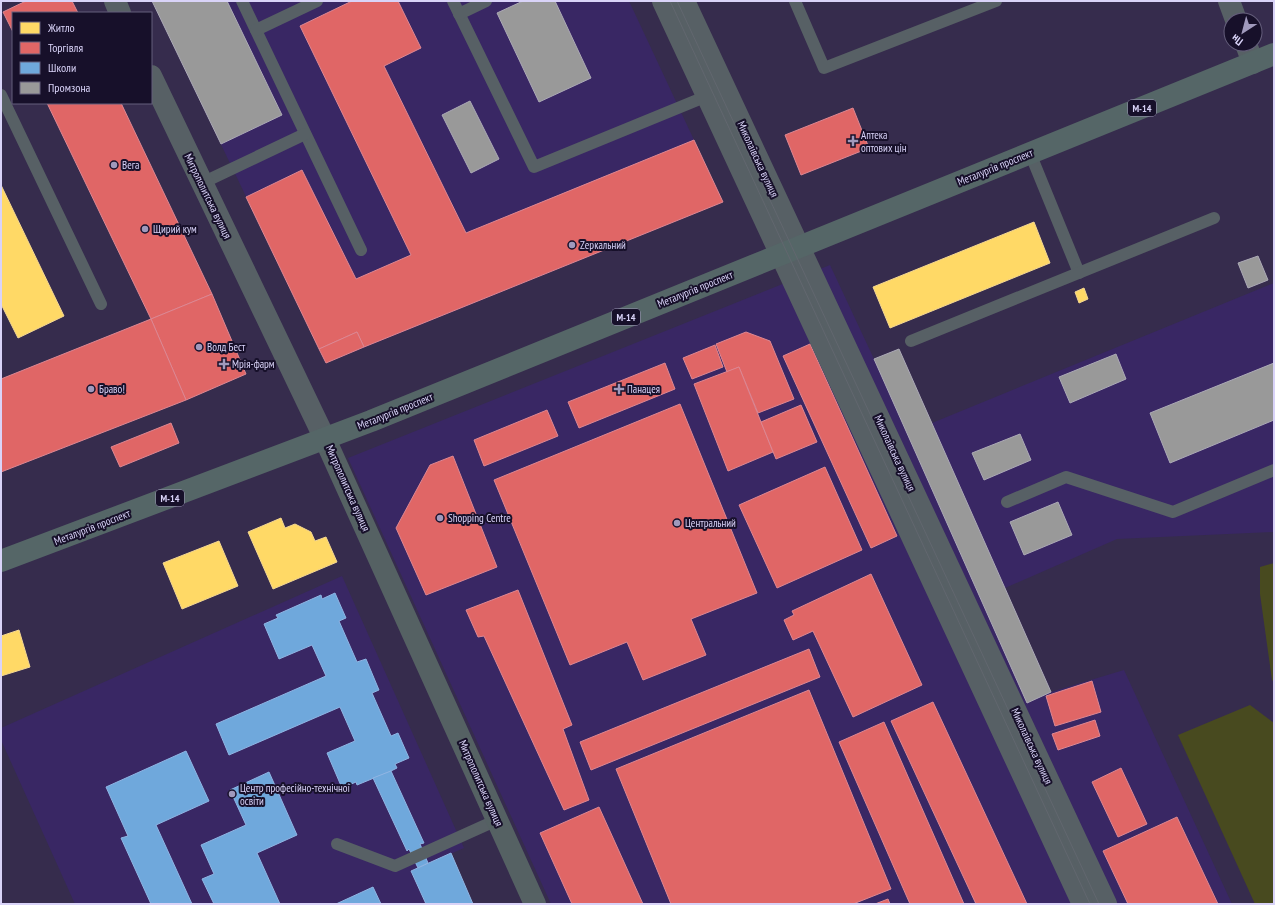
<svg xmlns="http://www.w3.org/2000/svg" width="1275" height="905" font-family="'PT Sans Narrow',sans-serif">
	<style>
		.built { fill: #392764 }
		.green { fill: #484a1f }
		.homes { fill: #ffd966; stroke: #f4d792 }
		.shops { fill: #e06666; stroke: #de8792 }
		.schools { fill: #6fa8dc; stroke: #8fb5e4 }
		.industry { fill: #999; stroke: #acaab6 }
		.lines { fill: none; stroke-linecap: round; stroke-linejoin: round }
		.service { stroke: #576065; stroke-width: 12 }
		.minor { stroke: #576065; stroke-width: 22 }
		.tertiary { stroke: #576065; stroke-width: 22 }
		.secondary { stroke: #556163; stroke-width: 22 }
		.trunk { stroke: #556667; stroke-width: 22 }
		.tram { stroke: #62676f; stroke-width: 1 }
		.poi-dot { fill: #a099bc; stroke: #17102a; stroke-width: 1.5 }
		.labels { text-anchor: middle; stroke-width: 4; stroke-linejoin: round; paint-order: stroke }
		.shield { fill: #17102a; stroke: #9f98ba; stroke-width: 1 }
		.shield-label { font-size: 10px; font-weight: bold; fill: #d9d3f8 }
		.poi-label { font-size: 11px; fill: #d9d3f8; stroke: #17102a; text-anchor: start }
		.street-label { font-size: 11px; fill: #d9d3f8; stroke: #17102a }
	</style>
	<rect width="100%" height="100%" fill="#362c4d"/>
	<g class="built">
		<path d="M152,1H629L723,202L326,363Z"/>
		<path d="M830,265L874,359L899,349L932,423L1274,283V532L1117,539L1005,588L1051,692L1124,670L1232,904H551L348,458Z"/>
		<path d="M342,576L464,848L411,871L426,904H75L1,740V728Z"/>
	</g>
	<g class="green">
		<path d="M1274,563V682L1272,680L1260,594V567Z"/>
		<path d="M1250,705L1274,723V904H1255L1178,735Z"/>
	</g>
	<g class="homes">
		<path d="M1,185L64,316L18,338L1,304Z"/>
		<path d="M1034,222L1050,263L890,328L873,287Z"/>
		<path d="M1084,288L1088,299L1079,303L1075,292Z"/>
		<path d="M281,518L285,528L295,524L311,532L315,541L326,537L337,562L273,589L248,532Z"/>
		<path d="M219,541L238,586L182,609L163,563Z"/>
		<path d="M19,630L30,667L1,676V636Z"/>
	</g>
	<g class="shops">
		<path d="M26,1H72L78,13H13V32L3,12Z"/>
		<path d="M352,1H398L421,48L384,66L466,233L694,140L723,202L364,347L357,332L319,349L246,197L302,170L356,279L411,255L300,26Z"/>
		<path d="M47,103H121L212,294L151,319Z"/>
		<path d="M853,108L869,148L801,175L785,135Z"/>
		<path d="M212,294L246,374L186,400L151,319Z"/>
		<path d="M151,319L186,400L1,472V379Z"/>
		<path d="M357,332L364,347L326,363L319,349Z"/>
		<path d="M746,332L770,341L794,399L758,413L739,367L727,372L716,344Z"/>
		<path d="M810,344L897,536L871,548L783,356Z"/>
		<path d="M715,345L723,367L692,379L683,358Z"/>
		<path d="M665,363L675,389L579,428L568,402Z"/>
		<path d="M739,367L773,452L728,471L694,384Z"/>
		<path d="M680,404L757,593L691,619L706,655L643,680L627,642L570,665L494,480Z"/>
		<path d="M801,405L817,442L776,459L761,422Z"/>
		<path d="M547,410L558,436L484,466L474,440Z"/>
		<path d="M171,423L179,443L120,467L111,447Z"/>
		<path d="M453,456L497,567L426,595L396,528L430,465Z"/>
		<path d="M825,467L862,550L777,588L739,505Z"/>
		<path d="M871,574L922,685L853,717L813,631L793,640L784,620L794,615L792,611Z"/>
		<path d="M518,590L572,725L563,729L589,800L564,810L484,636L478,637L466,610Z"/>
		<path d="M809,649L820,677L591,770L580,742Z"/>
		<path d="M1092,681L1101,712L1055,726L1046,696Z"/>
		<path d="M809,690L891,889L853,904H671L616,769Z"/>
		<path d="M933,702L1027,904H976L891,721Z"/>
		<path d="M1095,720L1100,736L1058,750L1052,734Z"/>
		<path d="M884,722L964,904H910L839,742Z"/>
		<path d="M1121,768L1147,824L1118,837L1092,782Z"/>
		<path d="M599,807L643,904H572L540,833Z"/>
		<path d="M1177,817L1218,904H1128L1103,851Z"/>
		<path d="M888,899L890,904H875Z"/>
	</g>
	<g class="schools">
		<path d="M335,593L346,618L339,621L357,662L366,659L379,690L372,693L391,736L398,733L409,758L395,764L397,768L391,771L357,785L356,782L342,788L327,753L355,741L340,707L229,755L216,724L326,676L312,645L279,659L264,624L278,618L276,615L321,595L322,599Z"/>
		<path d="M186,751L209,801L156,825L192,904H151L121,838L128,836L106,787Z"/>
		<path d="M391,771L424,843L420,844L428,863L418,868L409,849L407,851L373,778Z"/>
		<path d="M269,772L297,835L257,853L280,904H214L202,879L214,874L201,845L246,825L230,790Z"/>
		<path d="M451,853L473,904H426L411,871Z"/>
		<path d="M373,887L381,904H336Z"/>
	</g>
	<g class="industry">
		<path d="M152,1H227L282,115L221,144Z"/>
		<path d="M523,1H555L591,78L539,102L497,13Z"/>
		<path d="M470,101L499,159L471,173L442,115Z"/>
		<path d="M1258,256L1268,280L1248,288L1238,263Z"/>
		<path d="M899,349L1051,692L1027,703L874,359Z"/>
		<path d="M1116,354L1126,379L1070,403L1059,377Z"/>
		<path d="M1274,363V420L1170,463L1150,413Z"/>
		<path d="M1020,434L1031,460L984,480L972,453Z"/>
		<path d="M1058,502L1072,535L1024,555L1010,522Z"/>
	</g>
	<g class="lines">
		<g class="service">
			<path d="M242,1L361,250"/>
			<path d="M453,1L534,167L712,94"/>
			<path d="M795,1L824,68L996,1"/>
			<path d="M459,14L486,1"/>
			<path d="M256,30L317,1"/>
			<path d="M1,95L101,304"/>
			<path d="M1030,153L1079,273"/>
			<path d="M202,183L305,134"/>
			<path d="M911,341L1214,218"/>
			<path d="M1007,502L1066,477L1173,512L1274,470"/>
			<path d="M337,844L395,866L497,820"/>
		</g>
		<g class="minor">
			<path d="M663,1L1083,904"/>
			<path d="M684,1L1106,904"/>
			<path d="M1229,1L1236,20"/>
			<path d="M1246,44L1253,63"/>
		</g>
		<g class="tertiary">
			<path d="M115,1L120,13"/>
			<path d="M151,76L325,439"/>
		</g>
		<path class="secondary" d="M325,439L535,904"/>
		<path class="trunk" d="M1,561L371,421L1274,54"/>
		<g class="tram">
			<path d="M670,1L1090,904"/>
			<path d="M677,1L1099,904"/>
		</g>
	</g>
	<g class="poi-dot">
		<path d="M851 135h4v4h4v4h-4v4h-4v-4h-4v-4h4z"/>
		<circle cx="114" cy="165" r="4"/>
		<circle cx="145" cy="229" r="4"/>
		<circle cx="572" cy="245" r="4"/>
		<circle cx="199" cy="347" r="4"/>
		<path d="M222 358h4v4h4v4h-4v4h-4v-4h-4v-4h4z"/>
		<circle cx="91" cy="389" r="4"/>
		<path d="M617 383h4v4h4v4h-4v4h-4v-4h-4v-4h4z"/>
		<circle cx="440" cy="518" r="4"/>
		<circle cx="677" cy="523" r="4"/>
		<circle cx="232" cy="794" r="4"/>
	</g>
	<g class="labels">
		<g class="shield">
			<rect x="1128" y="100" width="28" height="16" rx="3"/>
			<rect x="612" y="309" width="28" height="16" rx="3"/>
			<rect x="156" y="490" width="28" height="16" rx="3"/>
		</g>
		<g class="shield-label">
			<text x="1142" y="112">М-14</text>
			<text x="626" y="321">М-14</text>
			<text x="170" y="502">М-14</text>
		</g>
		<g class="poi-label">
			<text x="861" y="139">Аптека<tspan x="861" dy="13">оптових цін</tspan></text>
			<text x="122" y="169">Вега</text>
			<text x="153" y="233">Щирий кум</text>
			<text x="580" y="249">Zеркальний</text>
			<text x="207" y="351">Волд Бест</text>
			<text x="232" y="368">Мрія-фарм</text>
			<text x="99" y="393">Браво!</text>
			<text x="627" y="393">Панацея</text>
			<text x="448" y="522">Shopping Centre</text>
			<text x="685" y="527">Центральний</text>
			<text x="240" y="792">Центр професійно-технічної<tspan x="240" dy="13">освіти</tspan></text>
		</g>
		<g class="street-label">
			<text transform="translate(758 159) rotate(65)" y="4">Миколаївська вулиця</text>
			<text transform="translate(995 167) rotate(-22)" y="4">Металургів проспект</text>
			<text transform="translate(208 196) rotate(64)" y="4">Митрополитська вулиця</text>
			<text transform="translate(695 289) rotate(-22)" y="4">Металургів проспект</text>
			<text transform="translate(395 411) rotate(-22)" y="4">Металургів проспект</text>
			<text transform="translate(895 453) rotate(65)" y="4">Миколаївська вулиця</text>
			<text transform="translate(348 488) rotate(66)" y="4">Митрополитська вулиця</text>
			<text transform="translate(92 527) rotate(-21)" y="4">Металургів проспект</text>
			<text transform="translate(1032 746) rotate(65)" y="4">Миколаївська вулиця</text>
			<text transform="translate(481 783) rotate(66)" y="4">Митрополитська вулиця</text>
		</g>
	</g>
	<rect width="1275" height="905" fill="none" stroke="#d9d3f8" stroke-width="4"/>
	<rect x="12" y="12" width="140" height="92" fill="#17102a" stroke="#655e7c"/>
	<rect x="20" y="22" width="20" height="12" fill="#ffd966" stroke="#655e7c"/>
	<text x="48" y="32" font-size="12" fill="#d9d3f8">Житло</text>
	<rect x="20" y="42" width="20" height="12" fill="#e06666" stroke="#655e7c"/>
	<text x="48" y="52" font-size="12" fill="#d9d3f8">Торгівля</text>
	<rect x="20" y="62" width="20" height="12" fill="#6fa8dc" stroke="#655e7c"/>
	<text x="48" y="72" font-size="12" fill="#d9d3f8">Школи</text>
	<rect x="20" y="82" width="20" height="12" fill="#999999" stroke="#655e7c"/>
	<text x="48" y="92" font-size="12" fill="#d9d3f8">Промзона</text>
	<g transform="translate(1243 32) rotate(216)"><circle r="19" fill="#17102a" stroke="#655e7c"/>
	<path d="M0-3L7 15L0 10L-7 15Z" fill="#a099bc"/>
	<text y="-6" font-size="11" font-weight="bold" text-anchor="middle" fill="#d9d3f8">Пн</text>
	</g>
</svg>
